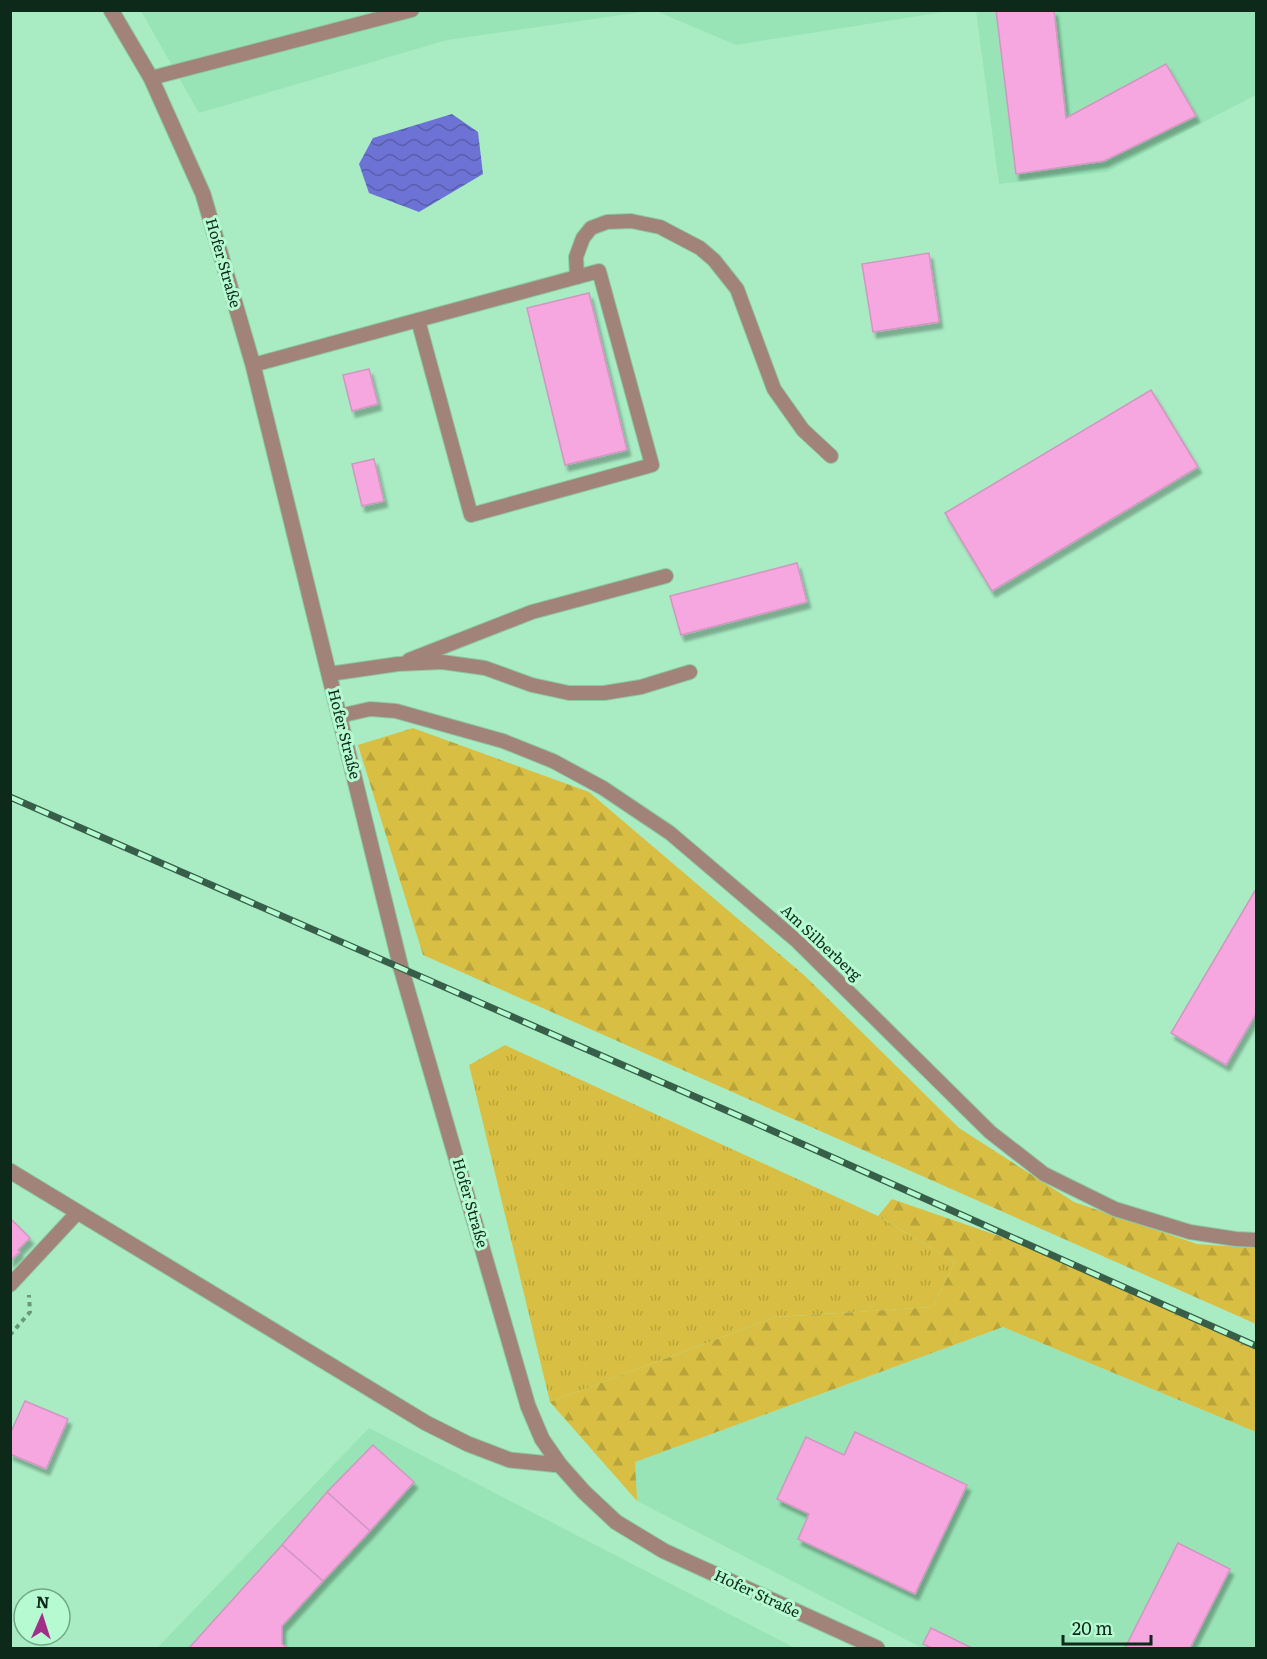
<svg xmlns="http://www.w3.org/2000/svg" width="1267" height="1659" font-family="Literata,serif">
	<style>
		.built { fill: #98e4b7 }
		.grass { fill: url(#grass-tufts) }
		.forest { fill: url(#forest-firs) }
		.water { fill: url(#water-waves) }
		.building { fill: #f6a7e0; stroke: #d197c0; stroke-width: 1.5; filter: url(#shadow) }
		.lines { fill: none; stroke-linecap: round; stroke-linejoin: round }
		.lane-casing { stroke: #8dc9a5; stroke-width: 16 }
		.street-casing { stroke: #8dc9a5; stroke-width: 17 }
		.path { stroke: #67997c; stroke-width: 4; stroke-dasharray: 4.5 4.5; stroke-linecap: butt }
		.lane { stroke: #a2837a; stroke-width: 14 }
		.street { stroke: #a2837a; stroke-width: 15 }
		.rail-casing { stroke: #375e48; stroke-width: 7 }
		.rail { stroke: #b6fad1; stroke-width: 4.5; stroke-dasharray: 14; stroke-linecap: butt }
		.labels { text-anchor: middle; stroke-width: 6; stroke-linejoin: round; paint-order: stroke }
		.street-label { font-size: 15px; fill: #0d291a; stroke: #b6fad1 }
	</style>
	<defs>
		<pattern id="grass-tufts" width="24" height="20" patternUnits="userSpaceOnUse" patternTransform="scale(1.5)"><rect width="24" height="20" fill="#d8bf43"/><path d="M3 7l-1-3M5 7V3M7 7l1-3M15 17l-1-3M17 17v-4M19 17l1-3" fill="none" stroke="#b8a43a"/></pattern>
		<pattern id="forest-firs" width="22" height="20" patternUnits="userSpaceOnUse" patternTransform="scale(1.5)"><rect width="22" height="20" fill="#d8bf43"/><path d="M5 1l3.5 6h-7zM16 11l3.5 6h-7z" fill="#b8a43a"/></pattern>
		<pattern id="water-waves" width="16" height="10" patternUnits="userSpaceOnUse" patternTransform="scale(1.5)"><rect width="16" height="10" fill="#6c73d4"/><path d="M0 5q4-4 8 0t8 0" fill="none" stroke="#575eab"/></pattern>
		<filter id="shadow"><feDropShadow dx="3.5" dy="6" stdDeviation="1.5" flood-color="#0004"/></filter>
	</defs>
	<rect width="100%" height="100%" fill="#a9ecc4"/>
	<g class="built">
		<path d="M141,11H649L447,40L199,113Z"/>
		<path d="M656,11H950L736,45Z"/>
		<path d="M976,11H1256V95L1107,172L999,184Z"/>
		<path d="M1003,1327L1256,1432V1648H922L637,1501L634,1462Z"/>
		<path d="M369,1428L795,1648H157Z"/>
	</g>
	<path class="grass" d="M505,1045L878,1216L955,1262L933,1307L776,1317L550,1402L469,1065Z"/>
	<g class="forest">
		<path d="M413,728L589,792L805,976L959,1128L1074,1202L1197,1244L1256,1248V1324L423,955L358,745Z"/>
		<path d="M892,1199L1043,1251L1256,1346V1432L1003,1327L635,1462L637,1501L550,1402L776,1317L933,1307L955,1262L878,1216Z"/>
	</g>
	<path class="water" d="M452,114L478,132L483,174L419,212L369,193L359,164L373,138Z"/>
	<g class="building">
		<path d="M996,10H1054L1066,118L1166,64L1196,116L1104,161L1016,174Z"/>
		<path d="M929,253L939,322L873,332L862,264Z"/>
		<path d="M589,293L627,450L565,465L527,308Z"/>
		<path d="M369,369L378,404L352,411L343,375Z"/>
		<path d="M1151,390L1198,467L992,591L945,513Z"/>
		<path d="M374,459L384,501L362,506L352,464Z"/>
		<path d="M797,563L807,602L681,635L670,596Z"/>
		<path d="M1256,889V1014L1226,1065L1171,1033Z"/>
		<path d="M11,1219L30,1238L18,1250L20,1252L10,1261Z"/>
		<path d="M25,1401L68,1419L46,1469L10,1454V1434Z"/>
		<path d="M855,1432L967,1485L915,1594L798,1539L809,1514L777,1499L806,1437L844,1455Z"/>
		<path d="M373,1445L414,1482L370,1531L327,1492Z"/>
		<path d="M327,1492L370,1531L323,1581L282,1545Z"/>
		<path d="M1178,1543L1230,1569L1190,1648H1125Z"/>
		<path d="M282,1545L323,1581L282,1626V1644L288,1648H189Z"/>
		<path d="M931,1628L972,1648H932L923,1644Z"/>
	</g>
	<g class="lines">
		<defs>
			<g id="lane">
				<path d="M151,78L412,10"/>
				<path d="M577,277L576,257L583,238L591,228L607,222L631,221L660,227L700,248L714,260L737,289L774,389L803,430L831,456"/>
				<path d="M253,365L418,320L471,515L652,465L599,271L418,320"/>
				<path d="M409,660L532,612L666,576"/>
				<path d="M329,674L398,664L442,662L485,668L532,685L569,693H604L641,687L690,672"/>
				<path d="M339,716L370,709L396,711L503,741L553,761L603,788L670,833L797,941L990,1132L1044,1174L1115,1209L1190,1232L1236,1239L1256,1240"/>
				<path d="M10,1285L78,1212"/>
			</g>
			<g id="street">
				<path d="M111,10L151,78L203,194L253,365L401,968L528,1406L542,1439L560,1465L584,1492L616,1522L664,1551L877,1648"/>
				<path d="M10,1171L426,1423L468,1444L510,1460L560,1465"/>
			</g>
		</defs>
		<use href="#lane" class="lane-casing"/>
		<use href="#street" class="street-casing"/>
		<path class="path" d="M10,1335L30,1312L29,1295"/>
		<use href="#lane" class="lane"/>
		<use href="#street" class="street"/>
		<defs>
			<path id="rail" d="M10,797L746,1119L1256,1346"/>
		</defs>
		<use href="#rail" class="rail-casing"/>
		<use href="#rail" class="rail"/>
	</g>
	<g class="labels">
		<g class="street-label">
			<text transform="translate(223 263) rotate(74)" y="5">Hofer Straße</text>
			<text transform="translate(344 734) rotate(76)" y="5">Hofer Straße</text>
			<text transform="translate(821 943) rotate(43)" y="5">Am Silberberg</text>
			<text transform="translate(470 1203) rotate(74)" y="5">Hofer Straße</text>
			<text transform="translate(757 1594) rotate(25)" y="5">Hofer Straße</text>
		</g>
	</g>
	<rect width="1267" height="1659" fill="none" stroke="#0d291a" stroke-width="24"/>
	<g transform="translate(42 1617) rotate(3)"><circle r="28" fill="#b6fad1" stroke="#72a688" stroke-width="1.5"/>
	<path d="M0-4.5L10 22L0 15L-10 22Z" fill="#a22e89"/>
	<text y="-9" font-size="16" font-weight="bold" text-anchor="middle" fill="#0d291a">N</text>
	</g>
	<path d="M1063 1635v9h88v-9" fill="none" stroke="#0d291a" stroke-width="3"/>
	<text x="1072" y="1635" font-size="18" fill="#0d291a" stroke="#b6fad1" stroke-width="4.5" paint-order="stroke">20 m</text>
</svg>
